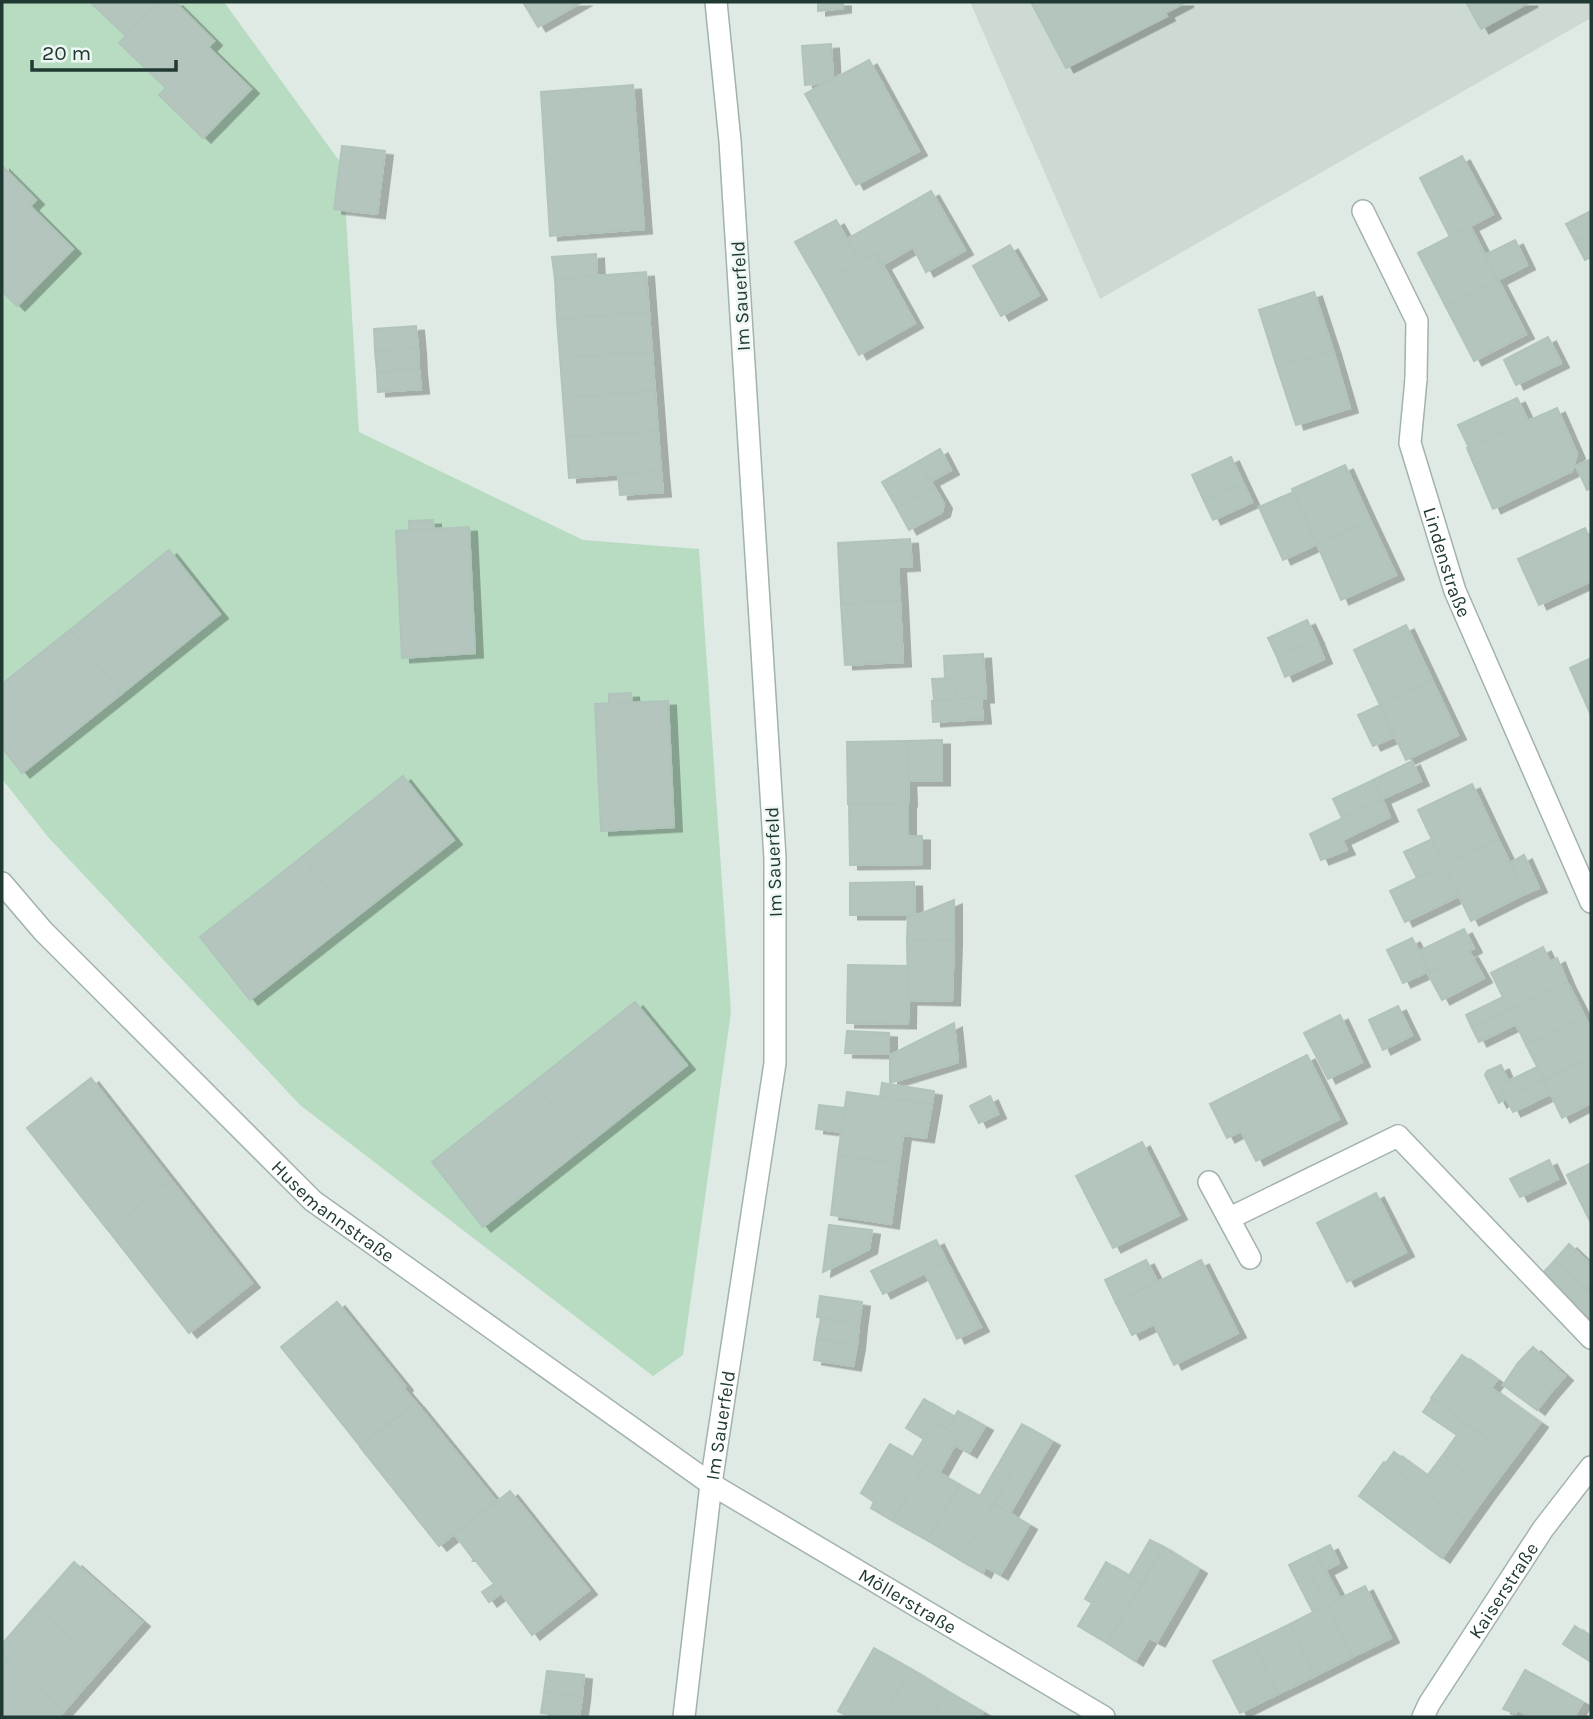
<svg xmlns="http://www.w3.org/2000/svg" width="1593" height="1719" font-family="Karla,sans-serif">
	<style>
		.built { fill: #cddad4 }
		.green { fill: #b7dcc2 }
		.building { fill: #b4c5be; stroke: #b1c4bc; stroke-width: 2; filter: url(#shadow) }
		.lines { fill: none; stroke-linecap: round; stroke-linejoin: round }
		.service-casing { stroke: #a2b2ac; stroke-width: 24 }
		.minor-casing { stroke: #a2b2ac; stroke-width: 24 }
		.service { stroke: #fff; stroke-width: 21 }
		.minor { stroke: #fff; stroke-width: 21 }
		.labels { text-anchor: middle; stroke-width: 5; stroke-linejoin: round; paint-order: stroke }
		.street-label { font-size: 19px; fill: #203a33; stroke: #eff7f3 }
	</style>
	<defs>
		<filter id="shadow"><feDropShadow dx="8" dy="4.5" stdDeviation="0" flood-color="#0004"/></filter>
	</defs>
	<rect width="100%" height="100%" fill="#dfeae5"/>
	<path class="built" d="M970,2H1591V18L1100,299Z"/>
	<path class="green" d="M2,2H224L343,166L359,432L583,540L699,549L731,1012L683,1355L653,1376L300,1105L48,837L2,779Z"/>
	<g class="building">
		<path d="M90,2H158L125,35Z"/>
		<path d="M159,2H175L214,41L208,47L251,89L203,138L159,95L166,88L119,43Z"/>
		<path d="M523,2H582L538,27Z"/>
		<path d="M818,2H843V8L818,11Z"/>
		<path d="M1031,2H1186L1165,13L1167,16L1066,68Z"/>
		<path d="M1466,2H1530L1481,29Z"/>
		<path d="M831,44L833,79L827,83L805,85L802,46Z"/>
		<path d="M869,60L919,151L856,185L805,94Z"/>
		<path d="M633,85L644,229L550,236L541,92Z"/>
		<path d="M342,146L385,151L377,214L334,209Z"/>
		<path d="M1462,156L1493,214L1450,237L1420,178Z"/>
		<path d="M2,166L36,200L30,206L73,249L17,306L2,291Z"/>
		<path d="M931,191L965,250L926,272L913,247L882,265L876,253L860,262L847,239Z"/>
		<path d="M1591,211V233L1575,241L1566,224Z"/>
		<path d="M836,220L860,262L820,285L795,242Z"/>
		<path d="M1470,226L1498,280L1446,307L1418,253Z"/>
		<path d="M1591,233V257L1585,260L1575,241Z"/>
		<path d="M1515,240L1527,265L1498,280L1485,255Z"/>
		<path d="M1010,245L1039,295L1001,316L973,266Z"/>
		<path d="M876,253L915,323L859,355L820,285Z"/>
		<path d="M596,254L597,276L555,279L552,257Z"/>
		<path d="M646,272L649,312L557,319L555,279Z"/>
		<path d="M1498,280L1526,334L1474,361L1446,307Z"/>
		<path d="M1314,292L1333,350L1277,367L1259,310Z"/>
		<path d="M649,312L652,352L560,358L557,319Z"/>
		<path d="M416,326L418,348L375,351L374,329Z"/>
		<path d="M1548,337L1561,363L1516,385L1504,360Z"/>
		<path d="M418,348L419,369L377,372L375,351Z"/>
		<path d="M1333,350L1350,408L1296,425L1277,367Z"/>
		<path d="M652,352L655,391L563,398L560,358Z"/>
		<path d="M419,369L421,389L378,392L377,372Z"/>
		<path d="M655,391L658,431L566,437L563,398Z"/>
		<path d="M1517,398L1528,421L1469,448L1458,425Z"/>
		<path d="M1557,408L1577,454L1572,471L1493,509L1467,448Z"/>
		<path d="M658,431L661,471L569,478L566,437Z"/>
		<path d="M940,449L951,470L931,481L919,461Z"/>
		<path d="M1231,457L1243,483L1204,501L1192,475Z"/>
		<path d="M1591,459V488L1587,490L1576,466Z"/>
		<path d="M919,461L934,487L897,508L882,482Z"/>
		<path d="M1345,465L1370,520L1317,544L1292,489Z"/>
		<path d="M661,471L663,492L620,495L618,474Z"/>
		<path d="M1243,483L1252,502L1213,520L1204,501Z"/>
		<path d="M934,487L944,504L942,512L909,530L897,508Z"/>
		<path d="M1293,492L1317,544L1283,560L1259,507Z"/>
		<path d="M433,520L434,529L409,531V521Z"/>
		<path d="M1370,520L1396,575L1341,600L1317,544Z"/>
		<path d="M469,527L475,653L402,658L396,531Z"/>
		<path d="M1585,528L1591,542V581L1539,605L1518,559Z"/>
		<path d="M910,539L912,566L898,567L900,601L841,604L838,543Z"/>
		<path d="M169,550L220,614L121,694L70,630Z"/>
		<path d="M900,601L903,662L845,665L841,604Z"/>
		<path d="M1307,620L1316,639L1277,657L1268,638Z"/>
		<path d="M1406,625L1432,680L1380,705L1354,650Z"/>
		<path d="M70,630L121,694L22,773L2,748V684Z"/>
		<path d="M1316,639L1324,659L1285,677L1277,657Z"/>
		<path d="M983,654L986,698L956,699L954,678L945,679L944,656Z"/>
		<path d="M1591,658V715L1570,668Z"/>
		<path d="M954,678L956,699L934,700L932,679Z"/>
		<path d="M1432,680L1458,735L1406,760L1380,705Z"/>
		<path d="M631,693L632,702L609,704V694Z"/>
		<path d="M981,698L983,719L933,722L932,701Z"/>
		<path d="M668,701L674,827L601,831L595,704Z"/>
		<path d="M1380,705L1394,737L1373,746L1358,715Z"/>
		<path d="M942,740V781H908L907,741Z"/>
		<path d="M907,741L909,802L848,804L847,742Z"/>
		<path d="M1412,761L1421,781L1382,799L1373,780Z"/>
		<path d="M403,776L454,840L352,920L302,857Z"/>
		<path d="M1373,780L1382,799L1342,818L1333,799Z"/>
		<path d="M1472,784L1498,839L1444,865L1418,810Z"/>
		<path d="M1382,799L1390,817L1342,840L1347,850L1321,860L1310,834Z"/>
		<path d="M908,803V836H922V864L850,865L849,804Z"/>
		<path d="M1432,839L1444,865L1417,878L1404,852Z"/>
		<path d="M1498,839L1525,894L1471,921L1444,865Z"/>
		<path d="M1524,855L1539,888L1525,894L1510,863Z"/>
		<path d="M302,857L352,920L250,1000L200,937Z"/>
		<path d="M1444,865L1459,896L1405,922L1390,891Z"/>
		<path d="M914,882L915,915H850V883Z"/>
		<path d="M954,900V940L907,939L908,916L920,914Z"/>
		<path d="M1464,929L1474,948L1429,971L1419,951Z"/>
		<path d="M1412,938L1429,971L1403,983L1387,950Z"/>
		<path d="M907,939L954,940L952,1001L908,1000Z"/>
		<path d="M1543,947L1550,962L1557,958L1567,982L1472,1028L1466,1015L1503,997L1491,973Z"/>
		<path d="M1470,953L1484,978L1442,1000L1428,974Z"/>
		<path d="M848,965L909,966L908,1024L847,1023Z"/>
		<path d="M1567,982L1585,1017L1526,1045L1516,1024L1479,1042L1472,1028Z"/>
		<path d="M635,1002L687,1065L585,1146L534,1082Z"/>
		<path d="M1398,1006L1412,1035L1383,1050L1369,1020Z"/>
		<path d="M1340,1015L1362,1062L1328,1079L1304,1033Z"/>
		<path d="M1585,1017L1591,1030V1057L1544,1080L1526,1045Z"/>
		<path d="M954,1023L958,1062L890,1083V1055Z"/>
		<path d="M847,1031L889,1033V1054L845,1053Z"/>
		<path d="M1307,1055L1339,1119L1256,1161L1241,1131L1227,1138L1210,1104Z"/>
		<path d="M1591,1057V1103L1562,1118L1544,1080Z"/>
		<path d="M1501,1065L1508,1081L1500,1085L1506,1098L1499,1103L1485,1075L1487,1071Z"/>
		<path d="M1537,1067L1544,1080L1506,1098L1500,1085Z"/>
		<path d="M91,1078L171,1180L108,1230L27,1128Z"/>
		<path d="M1544,1080L1550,1094L1513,1112L1506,1098Z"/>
		<path d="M534,1082L585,1146L483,1227L432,1162Z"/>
		<path d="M882,1083L934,1091L932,1104L880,1097Z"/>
		<path d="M847,1092L932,1104L926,1138L903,1135L899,1164L838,1155Z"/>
		<path d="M990,1096L998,1114L979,1123L970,1106Z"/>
		<path d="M819,1105L845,1108L841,1132L816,1129Z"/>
		<path d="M1142,1142L1179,1215L1113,1248L1076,1176Z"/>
		<path d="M838,1155L899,1164L891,1224L831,1215Z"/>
		<path d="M1549,1160L1558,1179L1520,1197L1510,1179Z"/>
		<path d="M1591,1163V1223L1567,1175Z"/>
		<path d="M171,1180L252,1283L189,1333L108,1230Z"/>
		<path d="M1376,1193L1406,1252L1347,1282L1317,1223Z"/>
		<path d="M829,1225L872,1230L869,1249L823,1272Z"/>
		<path d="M936,1240L947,1262L883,1294L871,1271Z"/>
		<path d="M1569,1244L1591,1265V1284L1586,1289L1555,1260Z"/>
		<path d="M1146,1260L1157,1281L1116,1303L1105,1280Z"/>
		<path d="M1201,1260L1238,1333L1174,1365L1154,1324L1132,1335L1116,1303Z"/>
		<path d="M1555,1260L1586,1289L1571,1305L1541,1275Z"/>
		<path d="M947,1262L981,1327L957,1339L925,1273Z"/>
		<path d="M1586,1289L1591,1294V1322L1571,1305Z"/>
		<path d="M820,1296L862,1302L859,1324L817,1317Z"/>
		<path d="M337,1302L405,1386L403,1388L415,1402L360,1446L281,1347Z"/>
		<path d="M821,1318L859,1324L857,1345L817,1339Z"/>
		<path d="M817,1339L857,1345L853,1366L814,1360Z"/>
		<path d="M1533,1347L1565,1376L1551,1392L1518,1363Z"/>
		<path d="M1462,1355L1497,1380L1491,1388L1540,1423L1514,1458L1431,1398Z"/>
		<path d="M1518,1363L1551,1392L1537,1410L1503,1385Z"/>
		<path d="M924,1399L955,1417L947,1429L934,1422L924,1439L906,1428Z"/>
		<path d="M1432,1399L1514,1458L1490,1490L1443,1455L1457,1435L1423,1412Z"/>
		<path d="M416,1403L496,1501L439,1546L360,1447Z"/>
		<path d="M958,1411L985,1426L969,1453L955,1445L960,1436L947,1429Z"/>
		<path d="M934,1422L960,1436L939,1473L913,1457Z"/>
		<path d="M1022,1424L1052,1441L1030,1478L1001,1460Z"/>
		<path d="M890,1444L926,1465L893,1521L871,1508L874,1502L861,1493Z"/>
		<path d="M1394,1452L1427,1476L1443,1455L1490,1490L1467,1522L1385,1464Z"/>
		<path d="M1001,1460L1014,1468L994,1504L980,1496Z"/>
		<path d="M1384,1462L1467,1522L1442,1558L1359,1496Z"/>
		<path d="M926,1465L960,1485L927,1540L893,1521Z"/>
		<path d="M1014,1468L1030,1478L1010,1513L994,1504Z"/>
		<path d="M960,1485L994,1504L960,1560L927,1540Z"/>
		<path d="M510,1491L589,1590L532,1635L501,1593L489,1602L482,1592L494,1584L476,1561H473L474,1560L455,1535Z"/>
		<path d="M994,1504L1029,1525L1000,1575L986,1567L983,1573L960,1560Z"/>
		<path d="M1150,1540L1164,1547L1142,1583L1129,1576Z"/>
		<path d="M1330,1545L1339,1563L1326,1570L1316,1552Z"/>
		<path d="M1164,1547L1199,1569L1157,1642L1149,1638L1135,1661L1107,1643Z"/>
		<path d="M1316,1552L1321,1562L1308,1569L1303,1558Z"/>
		<path d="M1303,1558L1308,1569L1294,1575L1289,1565Z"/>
		<path d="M74,1562L142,1622L103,1666L35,1606Z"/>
		<path d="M1106,1562L1142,1583L1107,1643L1078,1626L1092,1603L1085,1599Z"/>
		<path d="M1321,1562L1340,1598L1327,1605L1308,1569Z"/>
		<path d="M1308,1569L1327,1605L1313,1612L1294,1575Z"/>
		<path d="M1365,1586L1391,1638L1352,1657L1327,1605Z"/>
		<path d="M1327,1605L1352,1657L1315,1676L1290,1624Z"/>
		<path d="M35,1606L103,1666L64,1711L2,1655V1644Z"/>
		<path d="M1290,1624L1315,1676L1278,1694L1253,1642Z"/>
		<path d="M1575,1626L1591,1637V1662L1563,1644Z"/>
		<path d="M1253,1642L1278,1694L1240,1713L1213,1661Z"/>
		<path d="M874,1648L911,1669L883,1717H849L838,1711Z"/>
		<path d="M2,1655L64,1711L58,1717H2Z"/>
		<path d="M911,1669L947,1691L931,1717H883Z"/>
		<path d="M1525,1670L1583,1702L1574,1717H1531L1518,1710L1515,1713L1503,1709Z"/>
		<path d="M547,1671L584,1675L582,1697L544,1692Z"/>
		<path d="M947,1691L983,1712L980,1717H931Z"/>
		<path d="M544,1692L582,1697L579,1717L541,1713Z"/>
	</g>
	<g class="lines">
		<defs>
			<g id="service">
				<path d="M1363,211L1417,321L1416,379"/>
				<path d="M1209,1182L1250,1258"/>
				<path d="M1230,1218L1398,1136L1591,1338"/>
			</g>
			<g id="minor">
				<path id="s1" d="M1416,379L1410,443L1455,591L1591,902"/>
				<path id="s2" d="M2,883L43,931L313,1201L711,1484L1104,1717"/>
				<path id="s3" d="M684,1717L711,1484L775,1063V858L730,141L716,2"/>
				<path id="s4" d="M1423,1717L1429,1704L1543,1529L1591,1467"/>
			</g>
		</defs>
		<use href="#service" class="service-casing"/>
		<use href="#minor" class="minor-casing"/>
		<use href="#service" class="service"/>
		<use href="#minor" class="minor"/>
	</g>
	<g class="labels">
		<g class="street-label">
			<text transform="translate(740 296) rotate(-93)" y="7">Im Sauerfeld</text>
			<text dy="7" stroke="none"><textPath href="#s1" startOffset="189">Lindenstraße</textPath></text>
			<text transform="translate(773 862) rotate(-92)" y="7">Im Sauerfeld</text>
			<text dy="7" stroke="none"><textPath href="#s2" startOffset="467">Husemannstraße</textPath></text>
			<text dy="7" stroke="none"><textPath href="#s3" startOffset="294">Im Sauerfeld</textPath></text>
			<text dy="7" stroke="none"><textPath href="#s4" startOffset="150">Kaiserstraße</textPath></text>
			<text dy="7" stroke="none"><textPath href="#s2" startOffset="1162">Möllerstraße</textPath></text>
		</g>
	</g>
	<rect width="1593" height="1719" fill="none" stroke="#203a33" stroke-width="7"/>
	<path d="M32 60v10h144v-10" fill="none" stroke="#203a33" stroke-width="3.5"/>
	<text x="42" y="60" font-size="21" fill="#203a33" stroke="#eff7f3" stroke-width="5" paint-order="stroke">20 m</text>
</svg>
